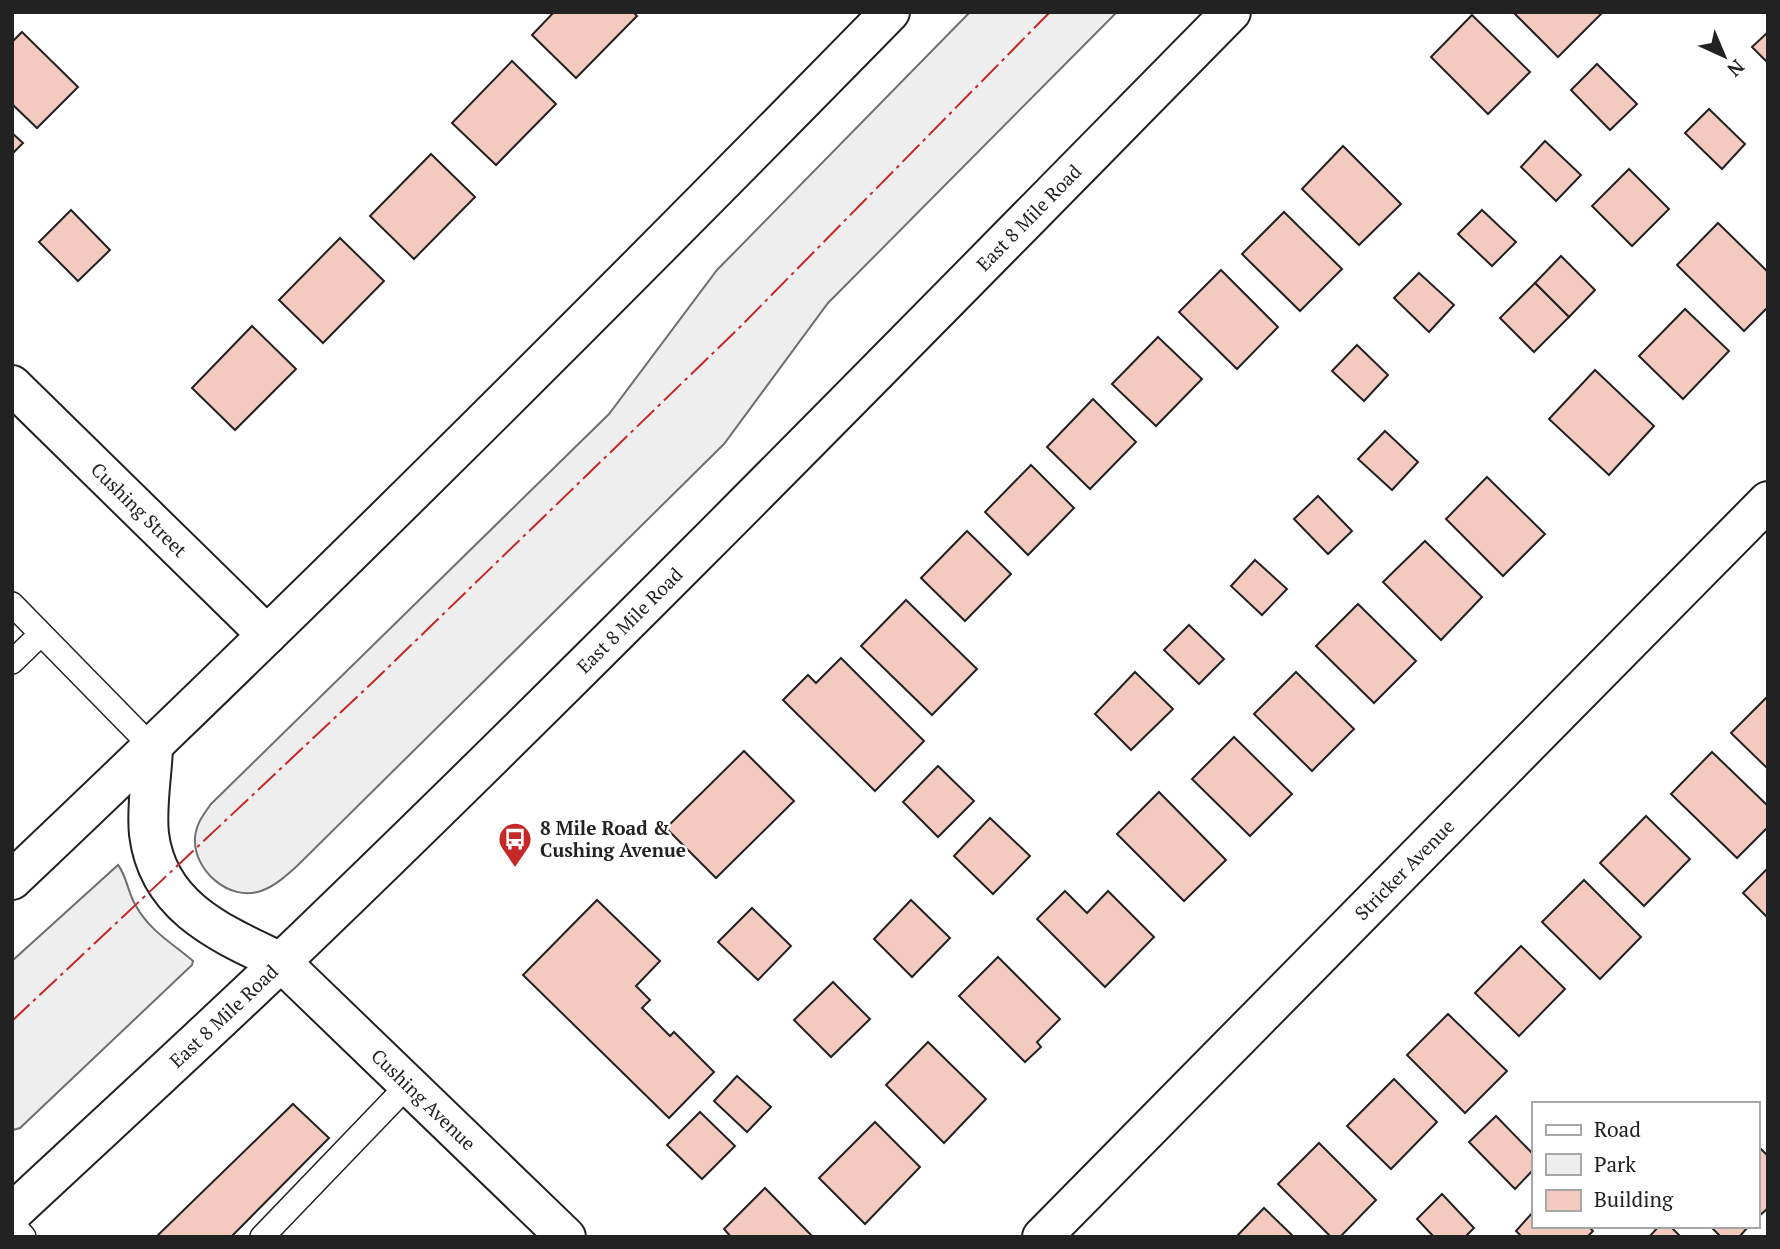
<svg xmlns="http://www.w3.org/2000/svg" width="1780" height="1249" font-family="'PT Serif',serif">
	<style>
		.green { fill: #eee; stroke: #6f6f6f; stroke-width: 2 }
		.building { fill: #f3c9c0; stroke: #222; stroke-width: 2 }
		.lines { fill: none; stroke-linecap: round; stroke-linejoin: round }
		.lane-casing { stroke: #222; stroke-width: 26 }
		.street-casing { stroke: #222; stroke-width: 42 }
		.highway-casing { stroke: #222; stroke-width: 42 }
		.lane { stroke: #fff; stroke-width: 23 }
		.street { stroke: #fff; stroke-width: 38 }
		.highway { stroke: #fff; stroke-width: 38 }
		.power { stroke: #c62828; stroke-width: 2; stroke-dasharray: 24 5 3.5 5; stroke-linecap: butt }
		.labels { text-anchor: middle; stroke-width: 5; stroke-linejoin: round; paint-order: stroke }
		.street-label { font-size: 19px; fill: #222; stroke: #fff }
		.poi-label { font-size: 19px; font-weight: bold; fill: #222; stroke: #fff; text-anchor: start }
	</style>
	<rect width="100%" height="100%" fill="#fff"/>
	<g class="green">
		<path d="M970,12H1117L828,303L724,444L297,866C286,876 275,886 261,891C229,902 193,870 195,838C196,824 203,815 211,804L609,414L717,270Z"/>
		<path d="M118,865C127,876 128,894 136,906C150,931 172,943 193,961L192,965L20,1128L13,1130L12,961Z"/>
	</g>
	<g class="building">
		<path d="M554,12H633L637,16L576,78L532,35Z"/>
		<path d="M1513,12H1603L1558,57Z"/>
		<path d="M1472,15L1530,72L1488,114L1431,57Z"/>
		<path d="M22,32L78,87L37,128L12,104V42Z"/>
		<path d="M1768,32V63L1752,47Z"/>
		<path d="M512,61L556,104L496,165L452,123Z"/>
		<path d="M1597,64L1637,104L1610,130L1571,90Z"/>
		<path d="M1709,109L1745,144L1722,169L1685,133Z"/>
		<path d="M12,133L23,143L12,154Z"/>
		<path d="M1545,141L1581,175L1556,201L1521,167Z"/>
		<path d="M1343,146L1401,204L1359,245L1302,189Z"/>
		<path d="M431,154L475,197L414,259L370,216Z"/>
		<path d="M1629,169L1669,209L1632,246L1592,206Z"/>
		<path d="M71,210L110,250L78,281L39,242Z"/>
		<path d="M1482,210L1516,242L1492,266L1458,234Z"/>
		<path d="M1284,212L1342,269L1300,311L1242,254Z"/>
		<path d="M1718,223L1768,272V307L1744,331L1677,265Z"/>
		<path d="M340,238L384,281L323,343L279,300Z"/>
		<path d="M1561,256L1595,290L1569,317L1535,283Z"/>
		<path d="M1221,270L1278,327L1237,369L1179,312Z"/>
		<path d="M1419,273L1454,305L1429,332L1394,298Z"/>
		<path d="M1535,283L1569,317L1534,352L1500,318Z"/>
		<path d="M1685,309L1729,351L1683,399L1639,356Z"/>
		<path d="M252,326L296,369L235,430L192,388Z"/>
		<path d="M1158,337L1202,379L1156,426L1112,384Z"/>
		<path d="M1357,345L1388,375L1364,401L1332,371Z"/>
		<path d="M1595,370L1654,426L1609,475L1549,419Z"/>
		<path d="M1093,399L1136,442L1090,489L1047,447Z"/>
		<path d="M1385,431L1418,462L1392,490L1358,459Z"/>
		<path d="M1031,465L1074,508L1028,555L985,512Z"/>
		<path d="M1487,477L1545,534L1503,576L1446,519Z"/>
		<path d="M1318,496L1352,531L1328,554L1294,519Z"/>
		<path d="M967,531L1011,574L965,621L921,578Z"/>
		<path d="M1425,541L1482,597L1441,640L1383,582Z"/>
		<path d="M1255,560L1287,589L1262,615L1231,586Z"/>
		<path d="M906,600L977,669L932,715L861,646Z"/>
		<path d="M1358,604L1416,661L1374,703L1316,646Z"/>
		<path d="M1189,625L1224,659L1199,684L1164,650Z"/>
		<path d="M841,658L924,741L875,791L783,700L808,675L816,683Z"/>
		<path d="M1135,672L1173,709L1131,750L1095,714Z"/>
		<path d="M1296,672L1354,729L1312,771L1254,714Z"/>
		<path d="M1768,696V769L1731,733Z"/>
		<path d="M1234,737L1292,794L1250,836L1192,779Z"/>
		<path d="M744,751L794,801L716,878L666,828Z"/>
		<path d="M1712,752L1768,806V827L1737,858L1671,794Z"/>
		<path d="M938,766L974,801L938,837L903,802Z"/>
		<path d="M1159,792L1226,860L1184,901L1117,834Z"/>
		<path d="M1646,816L1690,859L1644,906L1600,863Z"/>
		<path d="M990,818L1030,856L993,894L954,856Z"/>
		<path d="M1766,870L1768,871V918L1743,893Z"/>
		<path d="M1584,880L1641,937L1600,979L1542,922Z"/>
		<path d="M1065,891L1087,913L1108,891L1154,937L1105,987L1037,919Z"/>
		<path d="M597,900L660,961L636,986L650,1000L642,1008L670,1036L674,1032L714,1072L669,1118L523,975Z"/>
		<path d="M911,900L950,938L912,977L874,939Z"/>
		<path d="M752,908L791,946L758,980L718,942Z"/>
		<path d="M1521,946L1565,989L1519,1036L1475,993Z"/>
		<path d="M998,957L1060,1019L1037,1042L1041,1047L1025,1062L959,996Z"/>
		<path d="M833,982L870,1019L831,1057L794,1020Z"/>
		<path d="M1448,1014L1507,1071L1465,1113L1407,1055Z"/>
		<path d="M928,1042L986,1099L944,1143L886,1085Z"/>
		<path d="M737,1076L771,1107L747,1132L714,1101Z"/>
		<path d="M1394,1079L1437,1122L1391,1169L1347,1126Z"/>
		<path d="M293,1104L329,1138L231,1237H156Z"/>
		<path d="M700,1112L735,1146L702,1179L667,1145Z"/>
		<path d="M1496,1116L1533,1154V1170L1515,1189L1469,1142Z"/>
		<path d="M875,1122L920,1167L865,1224L819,1178Z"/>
		<path d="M1319,1143L1376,1200L1340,1237H1331L1278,1184Z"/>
		<path d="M1757,1145L1768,1156V1208L1757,1218Z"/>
		<path d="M765,1188L813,1237H731L724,1229Z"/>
		<path d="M1442,1194L1474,1228L1465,1237H1434L1417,1219Z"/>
		<path d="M1264,1208L1294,1237H1236Z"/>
		<path d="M1533,1212V1226H1588L1593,1231L1587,1237H1522L1516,1231Z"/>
		<path d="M1659,1226H1670L1681,1237H1649Z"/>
		<path d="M1710,1226H1749L1739,1237H1721Z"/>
	</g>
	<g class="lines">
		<defs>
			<g id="lane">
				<path d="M12,604L153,748"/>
				<path d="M12,662L41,634"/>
				<path d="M12,1223L24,1237"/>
				<path d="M262,1237L409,1084"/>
			</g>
			<g id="street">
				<path id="s1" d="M12,385L267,635"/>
				<path id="s2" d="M281,962L566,1237"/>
				<path id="s3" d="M1042,1237L1768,501"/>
			</g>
			<g id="highway">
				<path d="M153,748C152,775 146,807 149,834C158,908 222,934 281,962"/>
				<path d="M12,880C311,597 602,306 890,12"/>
				<path id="s4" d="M12,1213C102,1129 193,1046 282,961C605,651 917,331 1231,12"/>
			</g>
		</defs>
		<use href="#lane" class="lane-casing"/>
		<use href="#street" class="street-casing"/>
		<use href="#highway" class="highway-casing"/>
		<use href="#lane" class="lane"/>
		<use href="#street" class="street"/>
		<use href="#highway" class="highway"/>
		<path class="power" d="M12,1021L374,681L741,326L1050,12"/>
	</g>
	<defs>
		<symbol id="bus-pin" viewBox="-11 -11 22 30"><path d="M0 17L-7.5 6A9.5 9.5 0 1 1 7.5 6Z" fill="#c62828" stroke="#fff"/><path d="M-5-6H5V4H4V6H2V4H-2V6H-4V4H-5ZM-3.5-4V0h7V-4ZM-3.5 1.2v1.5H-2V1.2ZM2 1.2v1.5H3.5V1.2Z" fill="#fff"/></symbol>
	</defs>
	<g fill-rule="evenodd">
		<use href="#bus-pin" x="496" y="820" width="38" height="52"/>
	</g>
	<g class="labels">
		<g class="street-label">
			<text dy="7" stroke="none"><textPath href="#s4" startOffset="1423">East 8 Mile Road</textPath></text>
			<text dy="7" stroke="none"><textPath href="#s1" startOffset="178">Cushing Street</textPath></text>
			<text dy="7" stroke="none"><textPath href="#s4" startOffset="856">East 8 Mile Road</textPath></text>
			<text dy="7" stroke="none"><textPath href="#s3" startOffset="516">Stricker Avenue</textPath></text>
			<text dy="7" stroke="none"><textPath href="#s4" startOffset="289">East 8 Mile Road</textPath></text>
			<text dy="7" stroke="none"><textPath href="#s2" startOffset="198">Cushing Avenue</textPath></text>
		</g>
		<g class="poi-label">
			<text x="540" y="835">8 Mile Road &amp;<tspan x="540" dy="22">Cushing Avenue</tspan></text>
		</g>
	</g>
	<rect width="1780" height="1249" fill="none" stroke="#222222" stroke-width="28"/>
	<rect x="1532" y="1102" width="228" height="126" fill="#ffffff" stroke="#a7a7a7" stroke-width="2"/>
	<rect x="1546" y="1125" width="35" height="10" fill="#ffffff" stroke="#a7a7a7" stroke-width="2"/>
	<text x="1594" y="1137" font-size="21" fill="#222222">Road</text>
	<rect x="1546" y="1154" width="35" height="21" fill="#eeeeee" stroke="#a7a7a7" stroke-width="2"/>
	<text x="1594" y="1172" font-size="21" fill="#222222">Park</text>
	<rect x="1546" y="1190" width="35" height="21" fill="#f3c9c0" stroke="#a7a7a7" stroke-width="2"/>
	<text x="1594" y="1207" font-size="21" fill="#222222">Building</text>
	<g transform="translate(1724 56) rotate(136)" stroke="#ffffff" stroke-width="5" paint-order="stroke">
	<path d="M0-5L12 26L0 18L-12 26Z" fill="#222222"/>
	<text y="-10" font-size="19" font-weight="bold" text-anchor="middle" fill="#222222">N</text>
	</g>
</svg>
